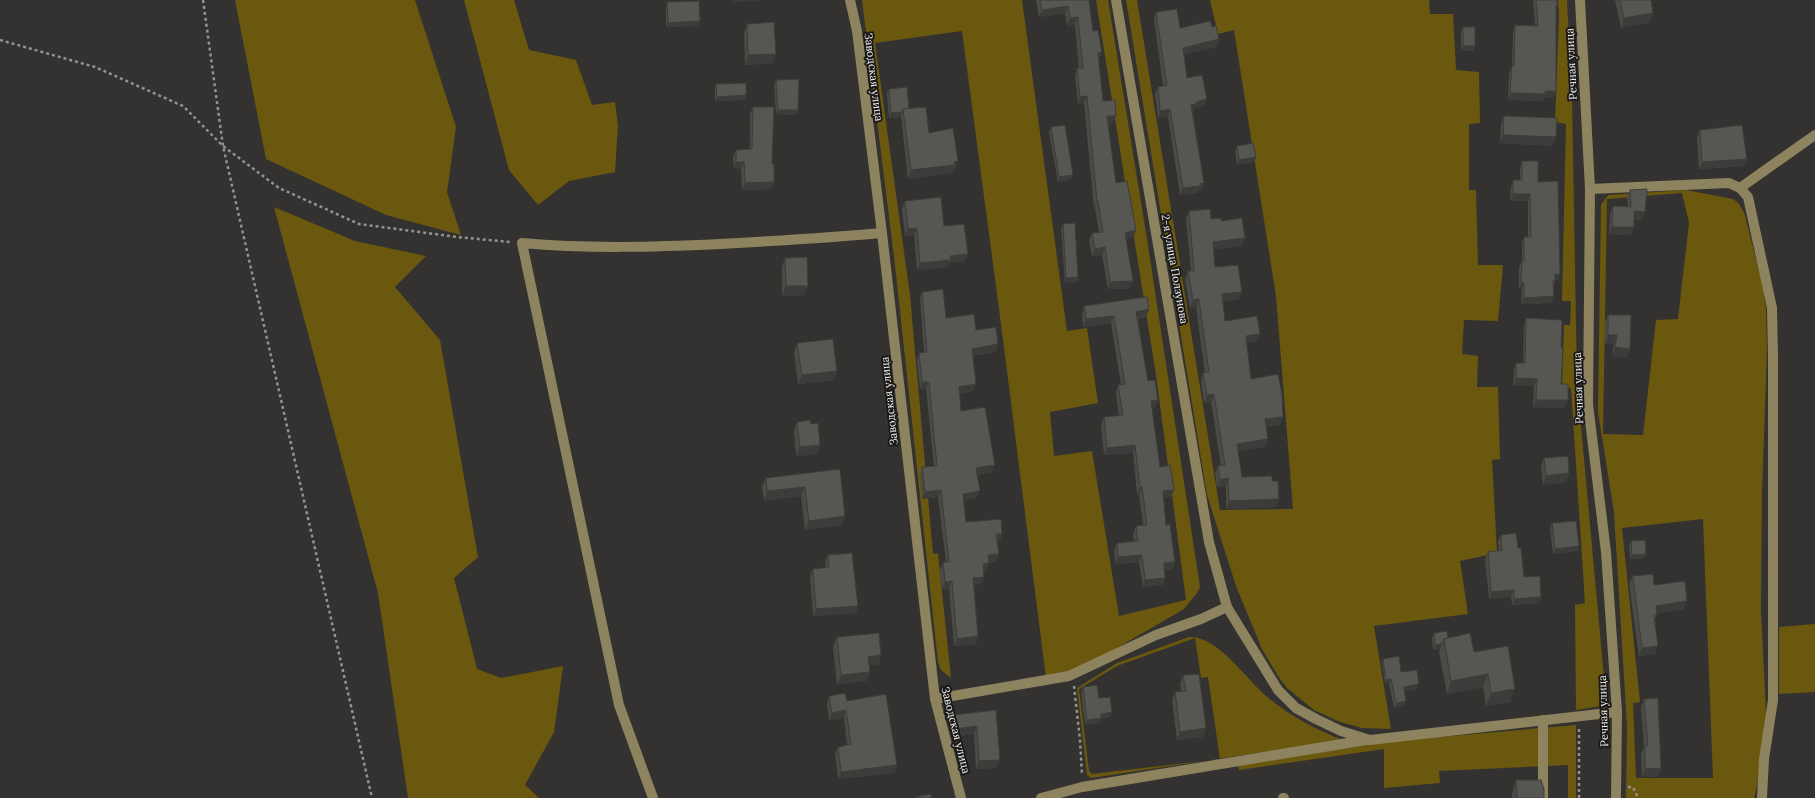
<svg xmlns="http://www.w3.org/2000/svg" width="1815" height="798" font-family="Lora,serif">
	<style>
		.green { fill: #6b580f; fill-rule: evenodd }
		.lines { fill: none; stroke-linecap: round; stroke-linejoin: round }
		.path { stroke: #949391; stroke-width: 2.5; stroke-dasharray: 3 3; stroke-linecap: butt }
		.minor { stroke: #8e835f; stroke-width: 10 }
		.wall { fill: #4a4a47 }
		.shaded-wall { fill: #3c3c3a }
		.building { fill: #565653; stroke: #3c3c3a }
		.labels { text-anchor: middle; stroke-width: 4; stroke-linejoin: round; paint-order: stroke }
		.street-label { font-size: 11px; fill: #f2f2f0; stroke: #1b1a19 }
	</style>
	<rect width="100%" height="100%" fill="#333230"/>
	<g class="green">
		<path d="M235,0H415L456,127L447,192L461,235L386,215L266,159Z"/>
		<path d="M464,0H514L529,50L576,60L592,105L615,102L618,126L615,172L569,181L538,205L509,170Z"/>
		<path d="M862,0H1022L1067,331L1087,328L1098,403L1050,412L1054,456L1092,451L1119,616L1186,600L1156,375L1096,0H1108L1147,239L1200,587L1197,593L1184,609L1098,659L1070,671L1046,678L1001,324L962,31L875,43L910,295L933,554L938,553L951,678L941,670L938,662L895,265Z"/>
		<path d="M1126,0H1137L1220,510L1293,509L1276,296L1234,30L1218,34L1210,0H1429L1430,14H1453L1456,70L1479,72L1480,123L1469,124V190H1476L1478,265H1503L1498,321L1464,320L1462,354L1478,356L1477,387H1498L1500,459L1492,460L1497,553L1460,561L1468,614L1374,626L1391,729L1362,728L1340,722L1314,710L1287,688L1278,676L1262,649L1236,586L1207,495Z"/>
		<path d="M1558,0H1567L1572,98L1577,383L1606,699L1602,706L1576,710L1575,605L1585,603L1571,388L1562,387L1564,325H1570L1571,301H1562L1566,124L1555,122L1559,15Z"/>
		<path d="M1686,190L1733,199L1738,203L1744,212L1762,283L1766,308L1767,350L1762,492L1761,611L1766,713L1757,786L1754,798H1626L1627,727L1614,512L1598,412L1601,205L1605,199L1609,195ZM1682,193L1689,223L1678,319L1656,320L1643,435L1603,434L1607,199ZM1703,519L1713,778H1636L1633,703L1640,702L1622,528Z"/>
		<path d="M274,207L355,241L426,256L395,287L440,340L478,557L454,578L477,669L501,678L563,666L554,732L525,785L539,798H408L378,593Z"/>
		<path d="M1815,624V692L1779,694V627Z"/>
		<path d="M1189,637C1220,636 1248,683 1271,700C1294,718 1317,730 1343,740L1091,778L1087,775L1077,688L1117,663ZM1195,638L1201,678L1208,677L1220,759L1092,774L1089,771L1079,689L1117,666Z"/>
		<path d="M1576,725V798H1568V765L1439,771L1440,783L1384,788V749L1239,770L1238,764L1383,742Z"/>
	</g>
	<g class="lines">
		<g class="path">
			<path d="M203,0L223,146L372,798"/>
			<path d="M0,40L95,67L183,106L223,146L279,188L359,224L457,237L510,242"/>
			<path d="M1074,686L1080,740L1082,775"/>
			<path d="M1628,787H1633L1638,798"/>
			<path d="M1579,798V729"/>
		</g>
		<g class="minor">
			<path d="M850,0L857,31L882,233L935,699L961,798"/>
			<path d="M1116,0L1209,542L1227,607L1278,690L1296,708L1316,719L1341,731L1370,740L1617,712"/>
			<path d="M1580,0L1590,189L1588,404L1606,552L1617,712L1616,798"/>
			<path d="M1740,188L1815,135"/>
			<path d="M1590,189L1729,183L1740,188L1748,197L1772,308L1773,356V700L1764,759L1762,798"/>
			<path d="M935,699L1069,676L1156,635L1201,619L1227,607"/>
			<path d="M1543,720V798"/>
			<path d="M653,798L619,705L522,243C589,249 654,247 720,244C774,241 828,238 882,233"/>
			<path d="M1041,798L1082,787L1366,740"/>
			<path d="M1283,798H1284"/>
		</g>
	</g>
	<g class="wall">
		<path d="M1036,0H1089L1093,31L1099,59L1103,101L1113,123L1108,124L1116,183L1136,230L1133,237L1126,239L1133,281L1130,289H1108L1102,255L1092,256L1089,241L1092,233H1099L1095,208H1094L1084,104H1078L1075,76L1077,68H1079L1075,25L1067,26L1065,13L1039,17Z"/>
		<path d="M1533,0H1557L1556,10L1553,98H1544L1543,101L1508,100L1509,73L1512,66L1513,33L1515,25L1535,26Z"/>
		<path d="M1615,0H1651L1650,22L1621,28Z"/>
		<path d="M667,2L698,26L666,27V7Z"/>
		<path d="M1156,12L1180,28L1217,47L1184,54L1187,78L1207,99L1204,106L1194,108L1193,111V112L1204,183L1202,191H1198V193L1180,195L1168,116L1158,118L1155,94L1158,87L1163,86L1154,19Z"/>
		<path d="M747,24L776,54L773,63L745,65L744,33Z"/>
		<path d="M1463,27L1475,46L1473,51H1461V32Z"/>
		<path d="M776,80L798,110L796,115L776,114L774,85Z"/>
		<path d="M716,84L746,95L745,100L715,101V89Z"/>
		<path d="M889,89L909,109L929,133L955,170H953L952,173L908,179L901,117L889,118L887,93Z"/>
		<path d="M753,107L772,189L742,190L741,169H734L733,157L736,150L750,149V114Z"/>
		<path d="M1504,116L1553,146L1500,143L1501,124Z"/>
		<path d="M1051,127L1071,180L1058,182L1049,132Z"/>
		<path d="M1700,130L1747,159L1744,166L1699,169L1697,137Z"/>
		<path d="M1237,146L1256,157L1254,162L1237,164L1235,151Z"/>
		<path d="M1522,161L1538,182L1558,280H1555L1554,285L1552,303L1521,304L1522,289H1519V267L1522,261V243L1524,237H1528V201H1510L1511,187L1513,180H1520V168Z"/>
		<path d="M1630,190L1645,212L1642,220L1634,219L1631,235L1609,234L1610,214L1613,206L1628,207L1627,198Z"/>
		<path d="M905,201L944,226L965,261L950,262L948,267L917,270L914,235L905,236L902,208Z"/>
		<path d="M1189,211L1211,219L1242,246L1214,249L1215,267L1239,299L1223,301L1225,321L1260,334L1257,341L1246,343L1251,379L1283,417L1280,425L1266,426L1268,439L1265,447L1238,451L1242,477L1272,481L1279,499L1276,507L1226,509V486L1217,487L1215,473L1218,466H1221L1211,402L1204,403L1201,381L1203,373H1205L1196,307L1190,308L1185,279L1188,271H1191L1186,219Z"/>
		<path d="M1063,224L1078,277L1077,282L1065,283L1061,228Z"/>
		<path d="M785,258L808,286L804,295L782,296V267Z"/>
		<path d="M922,292L946,318L976,330L998,344L995,352L973,356V391L959,394L961,411L992,472L977,475V498L963,500L966,522L1002,534L1000,541H997L999,554L996,561L988,562L989,563L986,571H983L984,577L981,584L974,585L978,636L976,644L954,646L949,588L942,589L940,570L943,562H946L938,497L922,499L920,475L922,467L934,466L926,389H920L917,360L919,353L924,352L920,299Z"/>
		<path d="M1084,306L1149,309L1146,317L1138,319L1148,381L1158,400L1155,407L1152,408L1160,467L1174,490L1171,497L1164,498L1166,525L1175,562L1173,569L1165,570V578L1163,585L1143,587L1139,562L1115,564L1114,550L1117,543L1134,541L1133,534L1136,526L1143,525L1139,494L1137,495L1133,453L1104,455L1101,425L1104,417L1119,416L1116,393L1118,385H1121L1111,323L1083,327L1082,314Z"/>
		<path d="M1608,315L1630,349L1627,358L1612,356L1614,344H1605V323Z"/>
		<path d="M1526,318L1561,347V384L1565,408L1533,407L1534,386H1513L1514,370L1516,363H1523L1524,326Z"/>
		<path d="M797,343L837,371L834,380L798,384L794,353Z"/>
		<path d="M797,422L811,424L820,445L817,454L796,456L794,431Z"/>
		<path d="M1544,458L1569,473L1566,482L1543,485L1541,467Z"/>
		<path d="M840,469L842,525L805,530L801,496L764,501L762,487L766,478Z"/>
		<path d="M1552,523L1579,546L1577,551L1553,554L1550,528Z"/>
		<path d="M1501,535L1518,548L1524,577L1541,597L1539,603L1512,605L1511,597L1489,599L1485,559L1488,552L1499,551L1498,541Z"/>
		<path d="M1631,541L1644,558L1630,559L1629,546Z"/>
		<path d="M828,555L858,606L856,613L813,616L810,576L813,569L826,568L825,562Z"/>
		<path d="M1633,576L1654,585L1684,609L1657,613L1655,620L1658,646L1655,654L1639,656L1629,584Z"/>
		<path d="M1434,633L1448,638L1474,652L1510,702L1486,706L1483,687L1447,694L1439,652L1440,649L1433,650L1432,638Z"/>
		<path d="M837,637L881,655L878,665H869L867,681L837,684L833,647Z"/>
		<path d="M1383,659L1401,672L1417,689L1404,691V706L1394,708L1389,684H1385L1382,663Z"/>
		<path d="M1183,675L1206,728L1203,737L1177,740L1172,700L1175,692L1181,691L1180,684Z"/>
		<path d="M1083,687L1099,698L1110,717L1101,718L1100,723L1085,725L1081,692Z"/>
		<path d="M829,696L847,701L895,773L838,779L835,754L838,747L847,745L844,718L829,720L827,704Z"/>
		<path d="M1644,699L1661,768L1658,777H1642L1641,755L1644,747L1641,708Z"/>
		<path d="M996,710L997,768L976,769L974,734L952,737L950,723L953,715Z"/>
		<path d="M1516,780L1544,798H1512V794Z"/>
	</g>
	<g class="shaded-wall">
		<path d="M734,0H768L733,2Z"/>
		<path d="M1068,6L1065,13L1039,17L1042,10Z"/>
		<path d="M1653,13L1650,22L1621,28L1624,18Z"/>
		<path d="M1078,17L1075,25L1067,26L1070,18Z"/>
		<path d="M700,21L698,26L666,27L668,23Z"/>
		<path d="M1219,39L1217,47L1180,55L1183,48Z"/>
		<path d="M1463,46H1475L1473,51H1461Z"/>
		<path d="M1102,52L1099,59L1095,60L1098,53Z"/>
		<path d="M776,54L773,63L745,65L748,55Z"/>
		<path d="M1545,91H1556L1553,98H1544L1543,101L1508,100L1510,93Z"/>
		<path d="M746,95L745,100L715,101L717,97Z"/>
		<path d="M1087,96L1084,104H1078L1080,97Z"/>
		<path d="M1207,99L1204,106L1194,108L1193,111L1189,112L1191,105L1196,102Z"/>
		<path d="M1170,109L1168,116L1158,118L1160,111Z"/>
		<path d="M778,110H798L796,115L776,114Z"/>
		<path d="M902,112L901,117L889,118L891,113Z"/>
		<path d="M1107,116H1116L1113,123L1104,124Z"/>
		<path d="M1503,135L1556,137L1553,146L1500,143Z"/>
		<path d="M1256,157L1254,162L1237,164L1239,160Z"/>
		<path d="M1747,159L1744,166L1699,169L1702,162Z"/>
		<path d="M958,161L955,170H953L952,173L908,179L911,170Z"/>
		<path d="M736,162H744L741,169H734Z"/>
		<path d="M1073,175L1071,180L1058,182L1059,177Z"/>
		<path d="M774,182L772,189L742,190L745,183Z"/>
		<path d="M1204,183L1202,191H1198V193L1180,195L1183,188Z"/>
		<path d="M1513,194H1530L1528,201H1510Z"/>
		<path d="M1097,201H1098L1095,208H1094Z"/>
		<path d="M1634,211L1645,212L1642,220L1631,219Z"/>
		<path d="M1612,227H1634L1631,235L1609,234Z"/>
		<path d="M917,228L914,235L905,236L908,229Z"/>
		<path d="M1136,230L1133,237L1122,240L1125,233Z"/>
		<path d="M1245,238L1242,246L1210,250L1213,242Z"/>
		<path d="M1105,247L1102,255L1092,256L1095,249Z"/>
		<path d="M968,254L965,261L950,262L948,267L917,270L920,263L950,256Z"/>
		<path d="M1555,274H1560L1558,280H1553Z"/>
		<path d="M1078,277L1077,282L1065,283L1066,278Z"/>
		<path d="M1133,281L1130,289H1108L1110,282Z"/>
		<path d="M1521,283H1524L1522,289H1519Z"/>
		<path d="M786,286H808L804,295L782,296Z"/>
		<path d="M1242,292L1239,299L1220,302L1222,294Z"/>
		<path d="M1554,296L1552,303L1521,304L1524,298Z"/>
		<path d="M1199,299L1196,307L1190,308L1193,300Z"/>
		<path d="M1149,309L1146,317L1134,319L1136,312Z"/>
		<path d="M1114,316L1111,323L1083,327L1086,319Z"/>
		<path d="M1260,334L1257,341L1243,343L1246,336Z"/>
		<path d="M1608,335H1617L1614,344H1605Z"/>
		<path d="M998,344L995,352L969,356L972,349Z"/>
		<path d="M1615,347L1630,349L1627,358L1612,356Z"/>
		<path d="M837,371L834,380L798,384L802,375Z"/>
		<path d="M1516,378L1537,379L1534,386H1513Z"/>
		<path d="M922,382H929L926,389H920Z"/>
		<path d="M976,384L973,391L956,394L959,387Z"/>
		<path d="M1214,394L1211,402L1204,403L1207,395Z"/>
		<path d="M1158,400L1155,407L1148,408L1151,401Z"/>
		<path d="M1536,400H1568L1565,408L1533,407Z"/>
		<path d="M1283,417L1280,425L1263,426L1265,419Z"/>
		<path d="M1268,439L1265,447L1234,452L1237,444Z"/>
		<path d="M820,445L817,454L796,456L800,447Z"/>
		<path d="M1135,445L1133,453L1104,455L1107,448Z"/>
		<path d="M995,465L992,472L974,475L976,468Z"/>
		<path d="M1569,473L1566,482L1543,485L1546,476Z"/>
		<path d="M1228,478L1226,486L1217,487L1220,480Z"/>
		<path d="M805,487L801,496L764,501L767,491Z"/>
		<path d="M1140,487H1142L1139,494L1137,495Z"/>
		<path d="M941,490L938,497L922,499L925,492Z"/>
		<path d="M1174,490L1171,497L1160,499L1163,491Z"/>
		<path d="M980,491L977,498L960,501L963,494Z"/>
		<path d="M1279,499L1276,507L1226,509L1229,501Z"/>
		<path d="M845,516L842,525L805,530L809,521Z"/>
		<path d="M996,534H1002L1000,541H994Z"/>
		<path d="M1579,546L1577,551L1553,554L1555,549Z"/>
		<path d="M999,554L996,561L985,563L988,555Z"/>
		<path d="M1646,554L1644,558L1630,559L1632,555Z"/>
		<path d="M1142,555L1139,562L1115,564L1118,557Z"/>
		<path d="M1175,562L1173,569L1162,571L1164,563Z"/>
		<path d="M989,563L986,571H980L983,564Z"/>
		<path d="M984,577L981,584L970,585L973,578Z"/>
		<path d="M1165,578L1163,585L1143,587L1145,580Z"/>
		<path d="M952,581L949,588L942,589L945,582Z"/>
		<path d="M1514,590L1511,597L1489,599L1491,592Z"/>
		<path d="M1541,597L1539,603L1512,605L1514,599Z"/>
		<path d="M1687,601L1684,609L1653,614L1656,606Z"/>
		<path d="M858,606L856,613L813,616L816,609Z"/>
		<path d="M978,636L976,644L954,646L957,639Z"/>
		<path d="M1442,644L1440,649L1433,650L1435,645Z"/>
		<path d="M1658,646L1655,654L1639,656L1642,648Z"/>
		<path d="M881,655L878,665L865,666L868,657Z"/>
		<path d="M870,672L867,681L837,684L841,675Z"/>
		<path d="M1488,674L1483,687L1447,694L1451,681Z"/>
		<path d="M1391,679L1389,684H1385L1386,680Z"/>
		<path d="M1419,684L1417,689L1402,692L1404,687Z"/>
		<path d="M1515,689L1510,702L1486,706L1491,693Z"/>
		<path d="M1406,701L1404,706L1394,708L1396,703Z"/>
		<path d="M846,710L844,718L829,720L832,713Z"/>
		<path d="M1112,712L1110,717L1099,718L1101,714Z"/>
		<path d="M1101,718L1100,723L1085,725L1087,720Z"/>
		<path d="M977,726L974,734L952,737L955,729Z"/>
		<path d="M1206,728L1203,737L1177,740L1180,732Z"/>
		<path d="M1000,760L997,768L976,769L979,761Z"/>
		<path d="M897,765L895,773L838,779L841,772Z"/>
		<path d="M1661,768L1658,777H1642L1645,769Z"/>
	</g>
	<g class="building">
		<path d="M1040,0H1089L1093,31L1098,30L1102,52L1098,53L1103,101L1115,100L1116,116H1107L1116,183L1127,181L1136,230L1125,233L1133,281L1110,282L1105,247L1095,249L1092,233L1103,232L1098,201H1097L1087,96L1080,97L1077,68H1083L1078,17L1070,18L1068,6L1042,10Z"/>
		<path d="M1536,0H1557V6H1556V91H1545V94L1510,93L1512,65L1514,66L1515,25L1538,26Z"/>
		<path d="M1620,0H1651L1653,13L1624,18Z"/>
		<path d="M699,1L700,21L668,23L667,2Z"/>
		<path d="M1177,9L1180,28L1210,21L1212,27L1216,26L1219,39L1183,48L1187,78L1202,75L1207,99L1196,102V104L1191,105L1204,183L1200,184V186L1183,188L1170,109L1160,111L1158,87L1167,85L1156,12Z"/>
		<path d="M774,22L776,54L748,55L747,24Z"/>
		<rect x="1463" y="27" width="12" height="19"/>
		<path d="M799,79L798,110H778L776,80Z"/>
		<path d="M746,83V95L717,97L716,84Z"/>
		<path d="M907,87L909,109H903L902,112L891,113L889,89Z"/>
		<path d="M753,107H774L772,164H774V182L745,183L744,162H736V150L752,149Z"/>
		<path d="M926,107L929,133L953,128L958,161L954,162L955,165L911,170L903,109Z"/>
		<path d="M1504,116L1557,118L1556,137L1503,135Z"/>
		<path d="M1065,125L1073,175L1059,177L1051,127Z"/>
		<path d="M1742,125L1747,159L1702,162L1700,130Z"/>
		<path d="M1253,143L1256,157L1239,160L1237,146Z"/>
		<path d="M1522,161H1538V182L1558,181L1560,274H1555V281H1553L1554,296L1524,298V283H1521L1522,261H1524V237H1531L1530,194H1513V180H1522Z"/>
		<path d="M1647,189L1645,212L1634,211V227H1612L1613,206L1631,207L1630,190Z"/>
		<path d="M941,197L944,226L964,224L968,254L950,256L951,260L920,263L917,228L908,229L905,201Z"/>
		<path d="M1210,209L1211,219L1221,218V221L1242,218L1245,238L1213,242L1215,267L1238,265L1242,292L1222,294L1225,321L1257,316L1260,334L1246,336L1251,379L1278,374L1282,394L1283,417L1265,419L1268,439L1237,444L1242,477L1272,476V481H1278L1279,499L1229,501L1228,478L1220,480L1218,466L1225,465L1214,394L1207,395L1203,373L1209,372L1199,299L1193,300L1188,271H1194L1189,211Z"/>
		<path d="M1075,223L1078,277L1066,278L1063,224Z"/>
		<path d="M807,257L808,286H786L785,258Z"/>
		<path d="M943,289L946,318L974,314L976,330L996,327L998,344L972,349L976,384L959,387L961,411L985,407L995,465L976,468L980,491L963,494L966,522L1001,519L1002,534H996L999,554L988,555L989,563L983,564L984,577L973,578L978,636L957,639L952,581L945,582L943,562H949L941,490L925,492L922,467L937,466L929,382H922L919,353L927,352L922,292Z"/>
		<path d="M1145,297H1147L1149,309L1136,312L1148,381L1155,380L1158,400L1151,401L1160,467L1170,465L1174,490L1163,491L1166,525L1170,524L1175,562L1164,563L1165,578L1145,580L1142,555L1118,557L1117,543L1138,541L1136,526L1147,525L1142,487H1140L1135,445L1107,448L1104,417L1123,415L1118,385L1125,384L1114,316L1086,319L1084,306Z"/>
		<path d="M1608,315H1631L1630,349L1615,347L1617,335H1608Z"/>
		<path d="M1526,318L1562,320L1561,347L1563,348L1561,384H1568V400H1536L1537,379L1516,378V363H1525Z"/>
		<path d="M833,339L837,371L802,375L797,343Z"/>
		<path d="M810,420L811,424L818,423L820,445L800,447L797,422Z"/>
		<path d="M1568,456L1569,473L1546,476L1544,458Z"/>
		<path d="M840,469L845,516L809,521L805,487L767,491L766,478Z"/>
		<path d="M1576,521L1579,546L1555,549L1552,523Z"/>
		<path d="M1516,533L1518,548H1521L1524,577L1540,576L1541,597L1514,599V590L1491,592L1488,552L1502,550L1501,535Z"/>
		<path d="M1645,540L1646,554L1632,555L1631,541Z"/>
		<path d="M852,553L858,606L816,609L813,569L829,567L828,555Z"/>
		<path d="M1653,574L1654,585L1685,581L1687,601L1656,606L1657,615H1654L1658,646L1642,648L1633,576Z"/>
		<path d="M1447,631L1448,638L1444,639L1442,644L1435,645L1434,633Z"/>
		<path d="M879,633L881,655L868,657L870,672L841,675L837,637Z"/>
		<path d="M1470,633L1474,652L1508,646L1515,689L1491,693L1488,674L1451,681L1444,639Z"/>
		<path d="M1399,656L1401,672L1417,670L1419,684L1404,687L1406,701L1396,703L1391,679L1386,680L1383,659Z"/>
		<path d="M1199,674L1206,728L1180,732L1175,692L1186,691L1183,675Z"/>
		<path d="M1097,685L1099,698L1110,697L1112,712L1101,714V718L1087,720L1083,687Z"/>
		<path d="M845,693L847,701L886,694L897,765L841,772L838,747L851,744L846,710L832,713L829,696Z"/>
		<path d="M1658,698L1661,768L1645,769V746H1648L1644,699Z"/>
		<path d="M996,710L1000,760L979,761L977,726L955,729L953,715Z"/>
		<path d="M1516,780H1541L1544,789V798H1517Z"/>
		<path d="M931,794V798H917L916,797Z"/>
	</g>
	<g class="labels">
		<g class="street-label">
			<text transform="translate(1571 64) rotate(-93)" y="4">Речная улица</text>
			<text transform="translate(874 77) rotate(83)" y="4">Заводская улица</text>
			<text transform="translate(1175 269) rotate(80)" y="4">2-я улица Ползунова</text>
			<text transform="translate(1578 388) rotate(-92)" y="4">Речная улица</text>
			<text transform="translate(889 401) rotate(-96)" y="4">Заводская улица</text>
			<text transform="translate(1603 711) rotate(-92)" y="4">Речная улица</text>
			<text transform="translate(956 730) rotate(76)" y="4">Заводская улица</text>
		</g>
	</g>
</svg>
